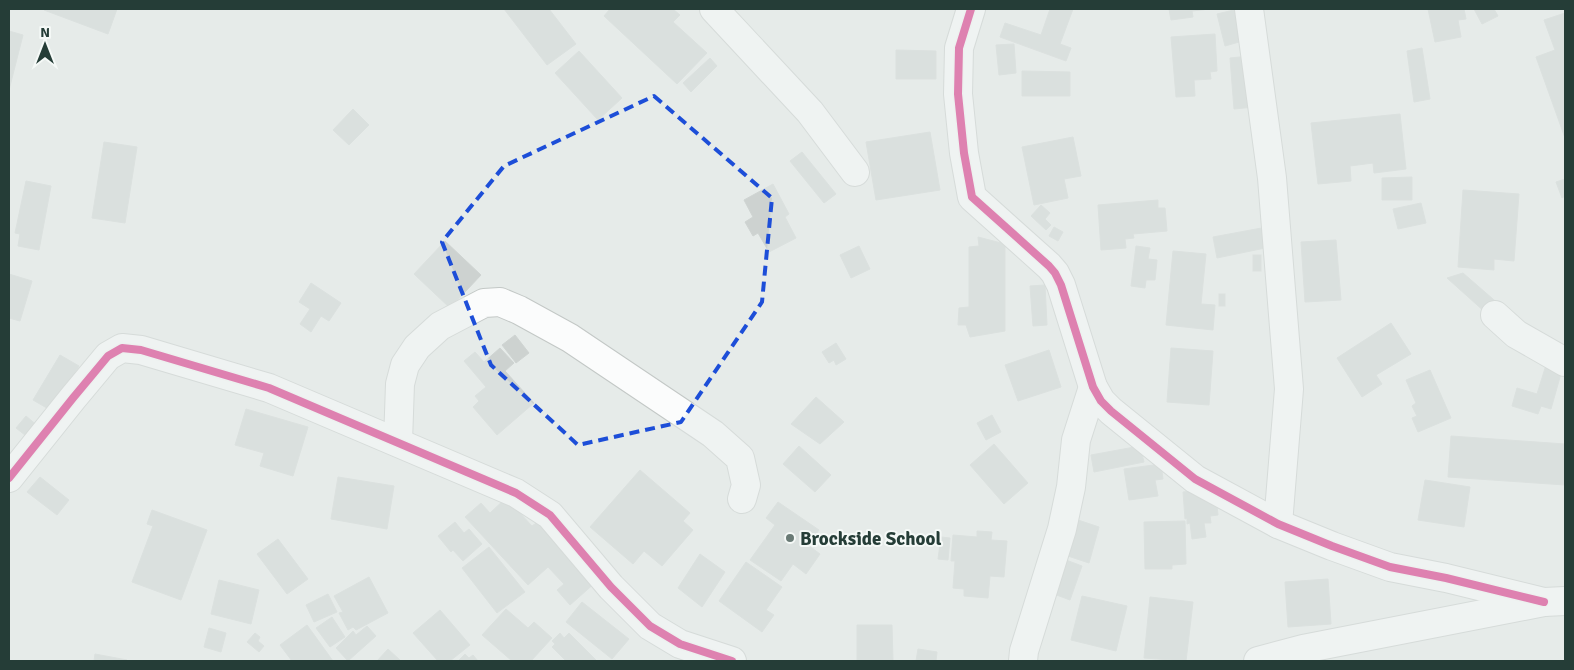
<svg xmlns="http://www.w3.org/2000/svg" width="1574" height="670" font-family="Signika,sans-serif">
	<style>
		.building { fill: #cdd2d0; stroke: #cfd4d2 }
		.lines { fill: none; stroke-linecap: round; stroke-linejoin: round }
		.street-casing { stroke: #c3c8c6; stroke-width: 30 }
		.street { stroke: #fbfcfc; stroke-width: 28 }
		.cycleway-casing { stroke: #f5f9f7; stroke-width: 11 }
		.cycleway { stroke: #d6006c; stroke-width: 8 }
		.marked { fill: none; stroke: #1d4ed8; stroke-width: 4; stroke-dasharray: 10 6; stroke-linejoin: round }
		.poi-dot { fill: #697a75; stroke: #f5f9f7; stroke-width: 2 }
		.labels { text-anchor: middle; stroke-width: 4; stroke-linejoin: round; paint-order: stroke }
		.poi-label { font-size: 19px; font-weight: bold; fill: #253d37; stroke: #f5f9f7; text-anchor: start }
	</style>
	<rect width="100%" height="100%" fill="#e6ebe9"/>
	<g class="building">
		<path d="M44,9H117L108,34L44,10Z"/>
		<path d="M504,9H549L576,44L547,65Z"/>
		<path d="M610,9H673L680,15L673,22L707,53L677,84L604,16Z"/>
		<path d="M1050,9H1073L1060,44L1071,48L1066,61L1000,37L1005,23L1041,35Z"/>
		<path d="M1169,9H1210L1192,11L1193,17L1171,20Z"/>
		<path d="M1238,9L1246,40L1225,46L1217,14Z"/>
		<path d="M1428,9H1464L1466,19L1458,20L1461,37L1435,42Z"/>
		<path d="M1474,9H1494L1498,16L1482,24Z"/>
		<path d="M1565,13V138L1536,57L1555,50L1544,20Z"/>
		<path d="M9,31L23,35L9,90Z"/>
		<path d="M1215,34L1217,71L1210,72L1211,79L1194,80L1195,96L1176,97L1171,37Z"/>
		<path d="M1014,44L1016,73L999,75L996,45Z"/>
		<path d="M1422,48L1430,99L1414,102L1407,51Z"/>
		<path d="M896,50L936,51V79H896Z"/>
		<path d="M579,51L622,98L598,120L555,73Z"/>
		<path d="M1250,56L1254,107L1234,109L1230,58Z"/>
		<path d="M710,58L717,66L691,92L683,83Z"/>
		<path d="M1022,71L1070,72V96H1022Z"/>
		<path d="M353,109L369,125L349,145L333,130Z"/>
		<path d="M1400,114L1406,169L1374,173L1373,163L1350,166L1351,181L1318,184L1311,123Z"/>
		<path d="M930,132L940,190L876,200L866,142Z"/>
		<path d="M1073,137L1081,176L1064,179L1068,198L1034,205L1022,147Z"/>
		<path d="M104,142L137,147L125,223L92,218Z"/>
		<path d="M802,152L836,194L824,203L790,161Z"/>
		<path d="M1412,177V200H1382V178Z"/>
		<path d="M1565,179V196L1562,198L1556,182Z"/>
		<path d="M26,181L51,186L39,250L18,246L20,234L15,233Z"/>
		<path d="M773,184L789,214L785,217L796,238L769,252L758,233L753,236L745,222L753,217L744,200Z"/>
		<path d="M1463,190L1519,194L1514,261L1494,259V270L1458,267Z"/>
		<path d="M1158,200V208H1165L1167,231L1133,234L1134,238L1125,239L1126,248L1101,250L1098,205Z"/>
		<path d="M1421,203L1426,223L1398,229L1393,209Z"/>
		<path d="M1041,205L1050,213L1045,219L1051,225L1046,230L1031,216Z"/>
		<path d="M1054,227L1063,232L1058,241L1049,236Z"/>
		<path d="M1267,227L1270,247L1217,258L1213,237Z"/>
		<path d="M978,237L1005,244V331L970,337L966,325H958L959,308L969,307V247L979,246Z"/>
		<path d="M1336,240L1341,300L1305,302L1301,242Z"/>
		<path d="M445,241L481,275L450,308L414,274Z"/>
		<path d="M859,246L870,269L851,278L840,255Z"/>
		<path d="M1136,246L1150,248L1148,259L1157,260L1155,280H1146L1145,288L1131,286Z"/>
		<path d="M1173,251L1206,254L1201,304L1215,305L1213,330L1166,325Z"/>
		<rect x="1253" y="255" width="8" height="16"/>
		<path d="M1463,273L1501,306L1486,313L1447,278Z"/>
		<path d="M9,274L32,281L20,321L9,318Z"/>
		<path d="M311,283L341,303L329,321L321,316L311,332L300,324L310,309L299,302Z"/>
		<path d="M1045,285L1047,325L1033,326L1030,286Z"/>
		<rect x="1219" y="294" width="6" height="12"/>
		<path d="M1391,323L1411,354L1376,375L1382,384L1362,397L1337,358Z"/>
		<path d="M515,335L529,353L516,363L502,345Z"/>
		<path d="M836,343L846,359L836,365L834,360L829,363L822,352Z"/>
		<path d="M500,348L514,363L505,371L534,403L497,435L473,407L479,401L475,396L486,387L464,361L475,352L484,362Z"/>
		<path d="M1171,348L1213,351L1209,405L1167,402Z"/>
		<path d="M1049,350L1061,387L1018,401L1005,365Z"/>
		<path d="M60,355L79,366L52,411L33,400Z"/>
		<path d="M1546,365L1562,370L1551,409L1541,406L1538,414L1512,406L1517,388L1537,394Z"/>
		<path d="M1430,370L1451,418L1418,432L1412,418L1417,416L1412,406L1416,403L1406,380Z"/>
		<path d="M816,397L844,422L820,444L791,424Z"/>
		<path d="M246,409L308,427L293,476L260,466L264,453L235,445Z"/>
		<path d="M992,415L1001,432L986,440L977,423Z"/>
		<path d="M26,416L39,427L30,439L16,428Z"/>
		<path d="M1451,436L1565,444V485L1448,477Z"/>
		<path d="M994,444L1028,483L1004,504L970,465Z"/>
		<path d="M799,446L831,475L815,492L783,464Z"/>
		<path d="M1140,446L1144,462L1094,472L1091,455Z"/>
		<path d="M1161,464L1163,479L1155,480L1158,496L1129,500L1124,469Z"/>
		<path d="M640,470L690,513L683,521L693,530L662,566L644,551L633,564L590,527Z"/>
		<path d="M40,477L69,500L57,515L27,492Z"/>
		<path d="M338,477L394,486L387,529L331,519Z"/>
		<path d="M1425,480L1470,487L1464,527L1418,520Z"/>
		<path d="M1201,490L1216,496L1218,515L1210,516L1211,523H1204L1206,537L1192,539L1190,523L1187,524V518L1185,519L1183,492Z"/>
		<path d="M506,498L532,526L539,521L596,582L570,605L557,590L564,584L548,567L528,585L465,517L481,503L490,513Z"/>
		<path d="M778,502L819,530L808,545L820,554L806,574L793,564L781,581L750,560L775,525L766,518Z"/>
		<path d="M152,510L207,530L181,600L132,582L153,526L147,524Z"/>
		<path d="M1075,519L1099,527L1089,563L1065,555Z"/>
		<path d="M1185,521L1186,564L1172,565V569H1145L1144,522Z"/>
		<path d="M455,522L464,533L469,529L482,544L463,561L453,550L451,552L438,536Z"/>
		<path d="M977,531L992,532L991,540L1007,541L1004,577L990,576L988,598L964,596V589L953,588L955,561H951L953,535L977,537Z"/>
		<path d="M941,537L950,538L948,560L938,559Z"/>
		<path d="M278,539L308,579L287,594L257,554Z"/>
		<path d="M489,547L525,592L497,613L462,568Z"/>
		<path d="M700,554L725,572L702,607L678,588Z"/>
		<path d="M1066,560L1082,566L1070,600L1054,594Z"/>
		<path d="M746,562L782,587L766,610L774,615L762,632L719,601Z"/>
		<path d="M369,577L388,613L356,630L353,627L348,630L339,613L343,612L334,596Z"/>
		<path d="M1328,579L1331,624L1288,627L1285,582Z"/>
		<path d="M219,580L259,590L251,624L211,614Z"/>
		<path d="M328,594L337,612L314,622L306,605Z"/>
		<path d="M1082,596L1127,606L1116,651L1071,640Z"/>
		<path d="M1150,597L1193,602L1186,661L1144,658Z"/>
		<path d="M582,602L629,639L612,659L566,622Z"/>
		<path d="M506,609L528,628L534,622L552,638L531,661H512L482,635Z"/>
		<path d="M440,610L470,645L450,661H438L413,633Z"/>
		<path d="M332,617L345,637L330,647L316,628Z"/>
		<path d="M307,625L333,661H292L280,645Z"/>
		<path d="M857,625H892L893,661H857Z"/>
		<path d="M367,626L376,636L348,661L336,648L353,631L356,635Z"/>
		<path d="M209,628L226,633L221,652L204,647Z"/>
		<path d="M255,633L260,637L258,641L264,646L259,652L247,642Z"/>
		<path d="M560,633L564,638L569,633L597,661H566L552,647L555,644L552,641Z"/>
		<path d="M388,649L401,661H377Z"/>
		<path d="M918,649L937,652L936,661H916Z"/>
		<path d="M95,654L127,660L126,661H94Z"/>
		<path d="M465,654L469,658L473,655L478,661H458Z"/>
	</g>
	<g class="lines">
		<defs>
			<g id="street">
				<path d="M714,9L810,112L855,172"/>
				<path d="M971,9L959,48L958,94L964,153L972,197L1049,266L1055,273L1061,285L1093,387L1101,401L1111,411L1195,479L1278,524L1332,546L1390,567L1446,578L1544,602"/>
				<path d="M1249,9L1272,178L1289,389L1278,524"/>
				<path d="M1495,315L1516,334L1565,362"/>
				<path d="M398,442L400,384L405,365L417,347L440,326L484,303L500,302L519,310L570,338L713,434L740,458L746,485L742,499"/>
				<path d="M9,478L73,398L108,356L122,348L141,350L269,388L516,493L550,515L611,587L650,626L680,644L732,661"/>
				<path d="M1023,661L1024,651L1062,529L1071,487L1076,440L1093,387"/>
				<path d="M1258,661L1303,649L1544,602L1565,601"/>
			</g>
		</defs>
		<use href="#street" class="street-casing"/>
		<use href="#street" class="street"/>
		<defs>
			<g id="cycleway">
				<path d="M971,9L959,48L958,94L964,153L972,197L1049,266L1055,273L1061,285L1093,387L1101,401L1111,411L1195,479L1278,524L1332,546L1390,567L1446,578L1544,602"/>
				<path d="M9,478L73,398L108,356L122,348L141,350L269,388L516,493L550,515L611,587L650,626L680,644L732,661"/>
			</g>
		</defs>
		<use href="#cycleway" class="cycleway-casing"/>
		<use href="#cycleway" class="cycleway"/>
	</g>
	<path d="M0 0H1574V670H0ZM654,96L772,198L762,302L681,422L578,445L491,365L442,242L504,166Z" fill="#e6ebe9" fill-opacity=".55" fill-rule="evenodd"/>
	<path class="marked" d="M654,96L772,198L762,302L681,422L578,445L491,365L442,242L504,166Z"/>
	<circle class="poi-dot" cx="790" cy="538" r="5"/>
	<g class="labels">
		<g class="poi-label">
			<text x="800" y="545">Brockside School</text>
		</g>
	</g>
	<rect width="1574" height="670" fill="none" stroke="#253d37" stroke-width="20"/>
	<g transform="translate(45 45)" stroke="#f5f9f7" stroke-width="4" paint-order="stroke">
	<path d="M0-4L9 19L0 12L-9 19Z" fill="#253d37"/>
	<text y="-8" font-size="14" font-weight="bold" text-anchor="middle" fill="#253d37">N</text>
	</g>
</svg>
